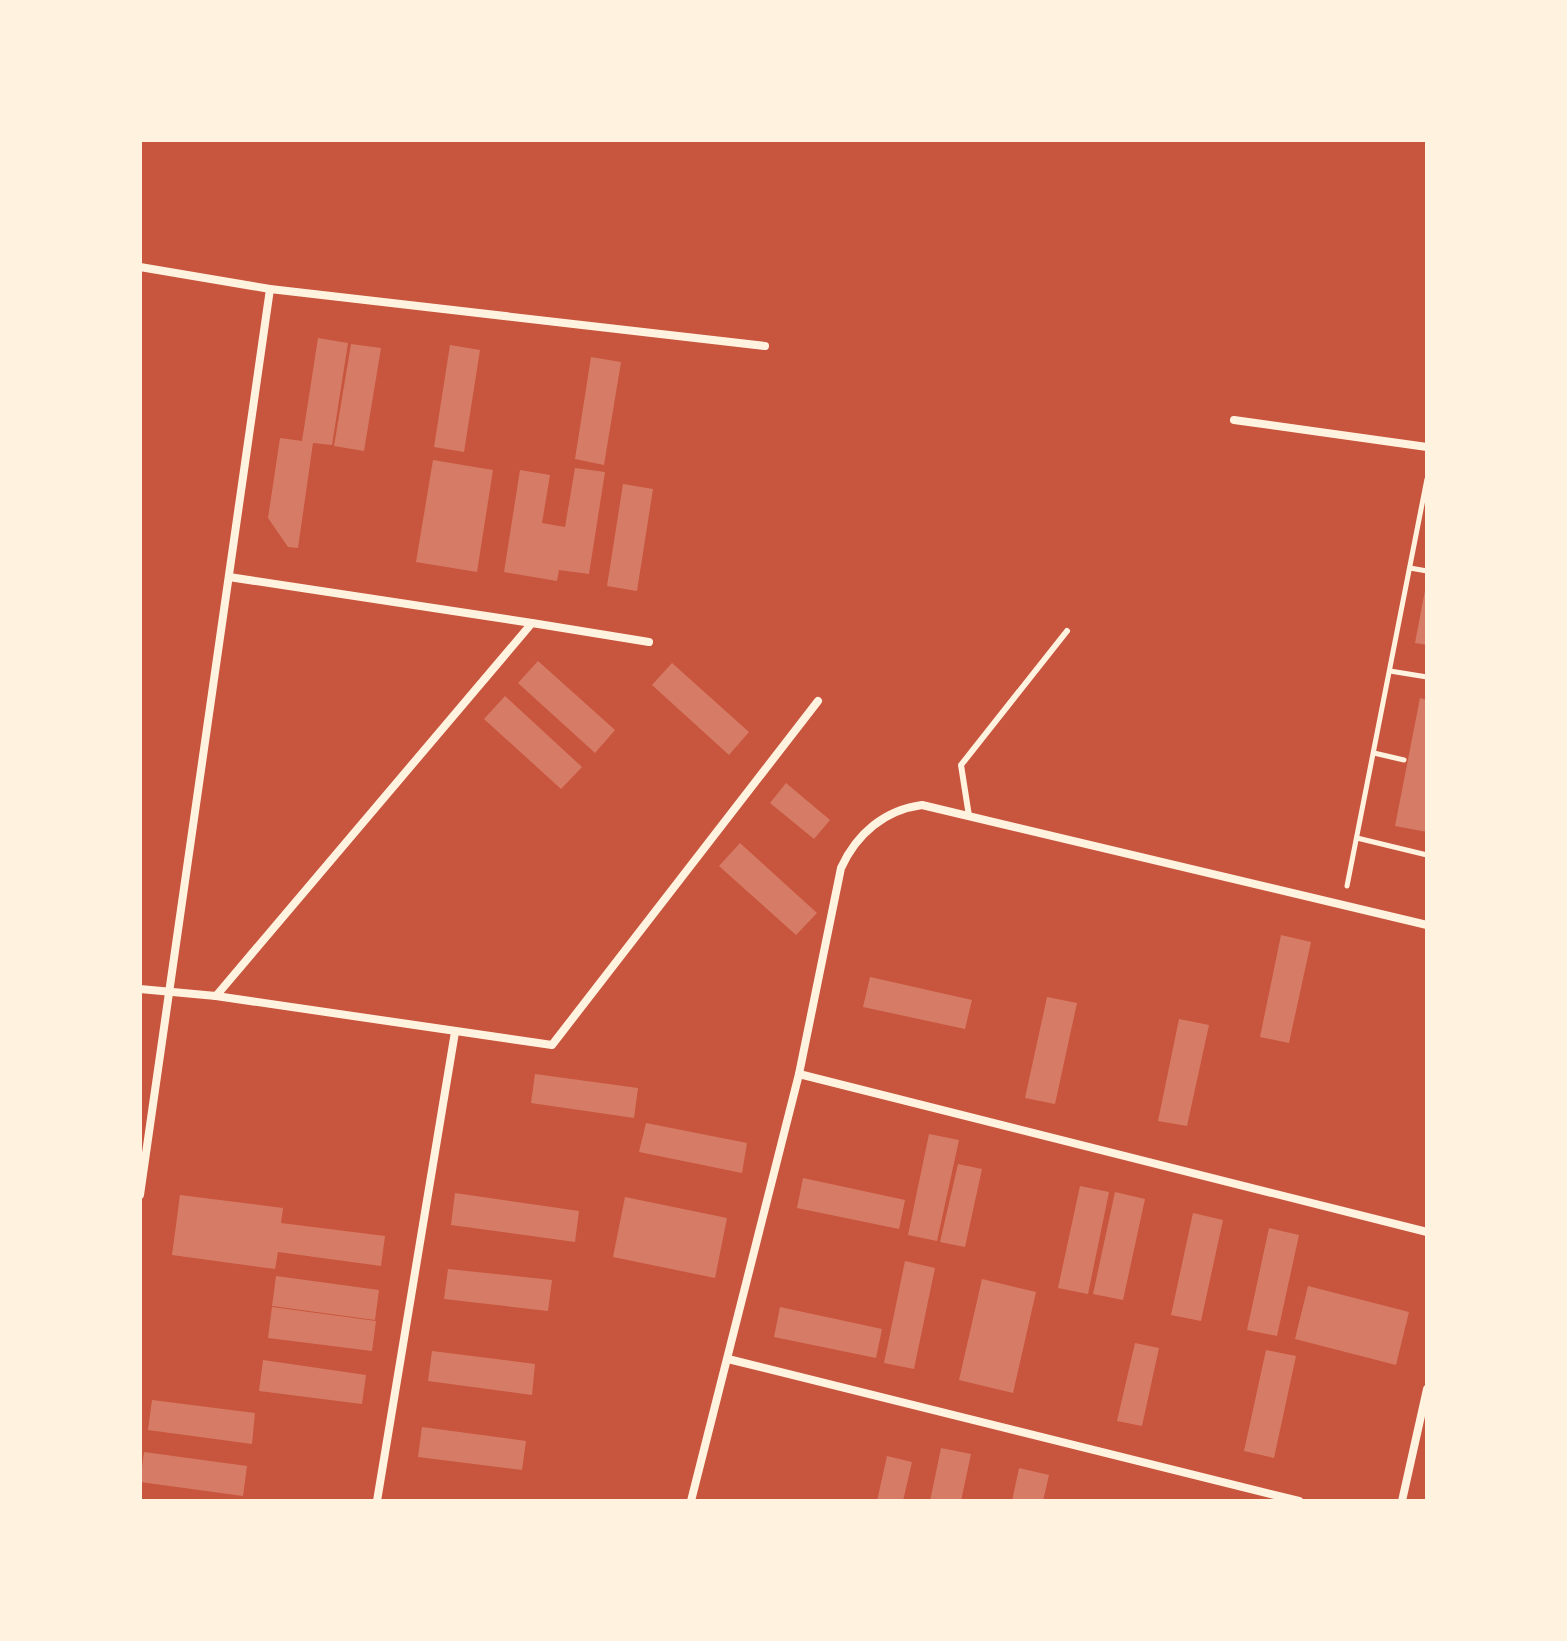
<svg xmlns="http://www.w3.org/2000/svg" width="1567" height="1641" font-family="'Libre Baskerville',serif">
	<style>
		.building { fill: #d67c66 }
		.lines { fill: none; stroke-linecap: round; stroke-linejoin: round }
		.path { stroke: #fff3e0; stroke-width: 5 }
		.service { stroke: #fff3e0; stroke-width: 6 }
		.minor { stroke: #fff3e0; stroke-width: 8 }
	</style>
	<rect width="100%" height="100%" fill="#c8553d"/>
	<g class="building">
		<path d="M318,338L348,343L332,445L313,443L298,548L288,547L268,518L280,438L302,441Z"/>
		<path d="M351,344L381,348L364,451L334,446Z"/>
		<path d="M450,345L480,350L464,452L434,447Z"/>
		<path d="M591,357L621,362L604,465L575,459Z"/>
		<path d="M433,460L493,470L477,572L416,562Z"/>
		<path d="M575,468L605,472L589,574L559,570L557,581L504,572L520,470L550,475L542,523L565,527Z"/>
		<path d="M623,484L653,489L637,591L607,586Z"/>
		<path d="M1426,585H1427V645L1415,643Z"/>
		<path d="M538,661L615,730L595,753L518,683Z"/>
		<path d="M672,663L749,732L729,755L652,685Z"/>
		<path d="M505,696L582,767L561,789L484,719Z"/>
		<path d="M1420,698L1427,700V832L1395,826Z"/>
		<path d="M786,783L830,820L814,839L770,803Z"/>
		<path d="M740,843L817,913L796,935L719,866Z"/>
		<path d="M1281,935L1311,942L1289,1043L1260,1037Z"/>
		<path d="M870,977L972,1000L965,1029L863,1007Z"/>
		<path d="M1047,997L1077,1003L1055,1104L1025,1098Z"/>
		<path d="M1179,1019L1209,1025L1187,1126L1158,1121Z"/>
		<path d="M535,1074L638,1088L634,1118L531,1103Z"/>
		<path d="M646,1123L747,1143L742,1173L639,1152Z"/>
		<path d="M929,1134L959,1140L937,1241L908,1235Z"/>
		<path d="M958,1164L982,1169L965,1247L940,1242Z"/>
		<path d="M803,1178L905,1200L899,1229L797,1208Z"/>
		<path d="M1080,1186L1109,1192L1088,1294L1058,1288Z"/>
		<path d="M1115,1192L1145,1199L1123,1300L1093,1294Z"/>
		<path d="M455,1193L579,1211L575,1242L451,1225Z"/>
		<path d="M180,1195L283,1208L281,1223L385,1236L381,1266L278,1252L275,1269L172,1255Z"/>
		<path d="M625,1197L727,1218L715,1278L613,1257Z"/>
		<path d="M1193,1213L1223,1220L1201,1321L1171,1315Z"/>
		<path d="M1269,1228L1299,1235L1277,1336L1247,1330Z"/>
		<path d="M905,1261L935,1268L914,1369L884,1363Z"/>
		<path d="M448,1269L552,1280L548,1311L444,1299Z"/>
		<path d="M276,1276L379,1290L375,1320L272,1306Z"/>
		<path d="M982,1279L1036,1292L1013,1393L959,1380Z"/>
		<path d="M1308,1286L1409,1312L1396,1365L1295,1339Z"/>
		<path d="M272,1307L376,1321L372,1351L268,1338Z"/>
		<path d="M780,1307L882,1329L876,1358L774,1337Z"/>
		<path d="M1135,1343L1159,1348L1142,1426L1117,1421Z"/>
		<path d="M1266,1350L1296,1356L1274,1458L1244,1451Z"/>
		<path d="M432,1351L535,1364L532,1395L428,1381Z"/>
		<path d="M263,1360L366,1375L362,1404L259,1391Z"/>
		<path d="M152,1400L255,1413L252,1444L148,1430Z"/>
		<path d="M422,1427L526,1441L522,1470L418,1457Z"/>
		<path d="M941,1448L971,1454L961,1501H930Z"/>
		<path d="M144,1452L247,1466L243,1496L140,1482Z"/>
		<path d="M887,1456L912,1462L903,1501H877Z"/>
		<path d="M1019,1468L1049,1475L1043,1501H1012Z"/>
	</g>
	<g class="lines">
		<g class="path">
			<path d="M1410,568L1427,571"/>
			<path d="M1390,671L1427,677"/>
			<path d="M1374,753L1404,760"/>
			<path d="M1357,838L1427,855"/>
			<path d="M1347,886L1427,479"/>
		</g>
		<path class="service" d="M969,816L961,765L1067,631"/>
		<g class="minor">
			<path d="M140,267L270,289L765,346"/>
			<path d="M1234,420L1427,447"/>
			<path d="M229,577L532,623"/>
			<path d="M140,989L216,996L532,623L649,642"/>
			<path d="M216,996L552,1045L818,701"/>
			<path d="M799,1074L1427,1232"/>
			<path d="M140,1195L270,289"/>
			<path d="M728,1359L1299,1501"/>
			<path d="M377,1501L455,1032"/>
			<path d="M691,1501L799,1074L841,868C857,833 885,810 922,805L1427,925"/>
			<path d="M1402,1501L1427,1389"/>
		</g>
	</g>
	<rect width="1567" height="1641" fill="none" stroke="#fff3e0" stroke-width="284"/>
</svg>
